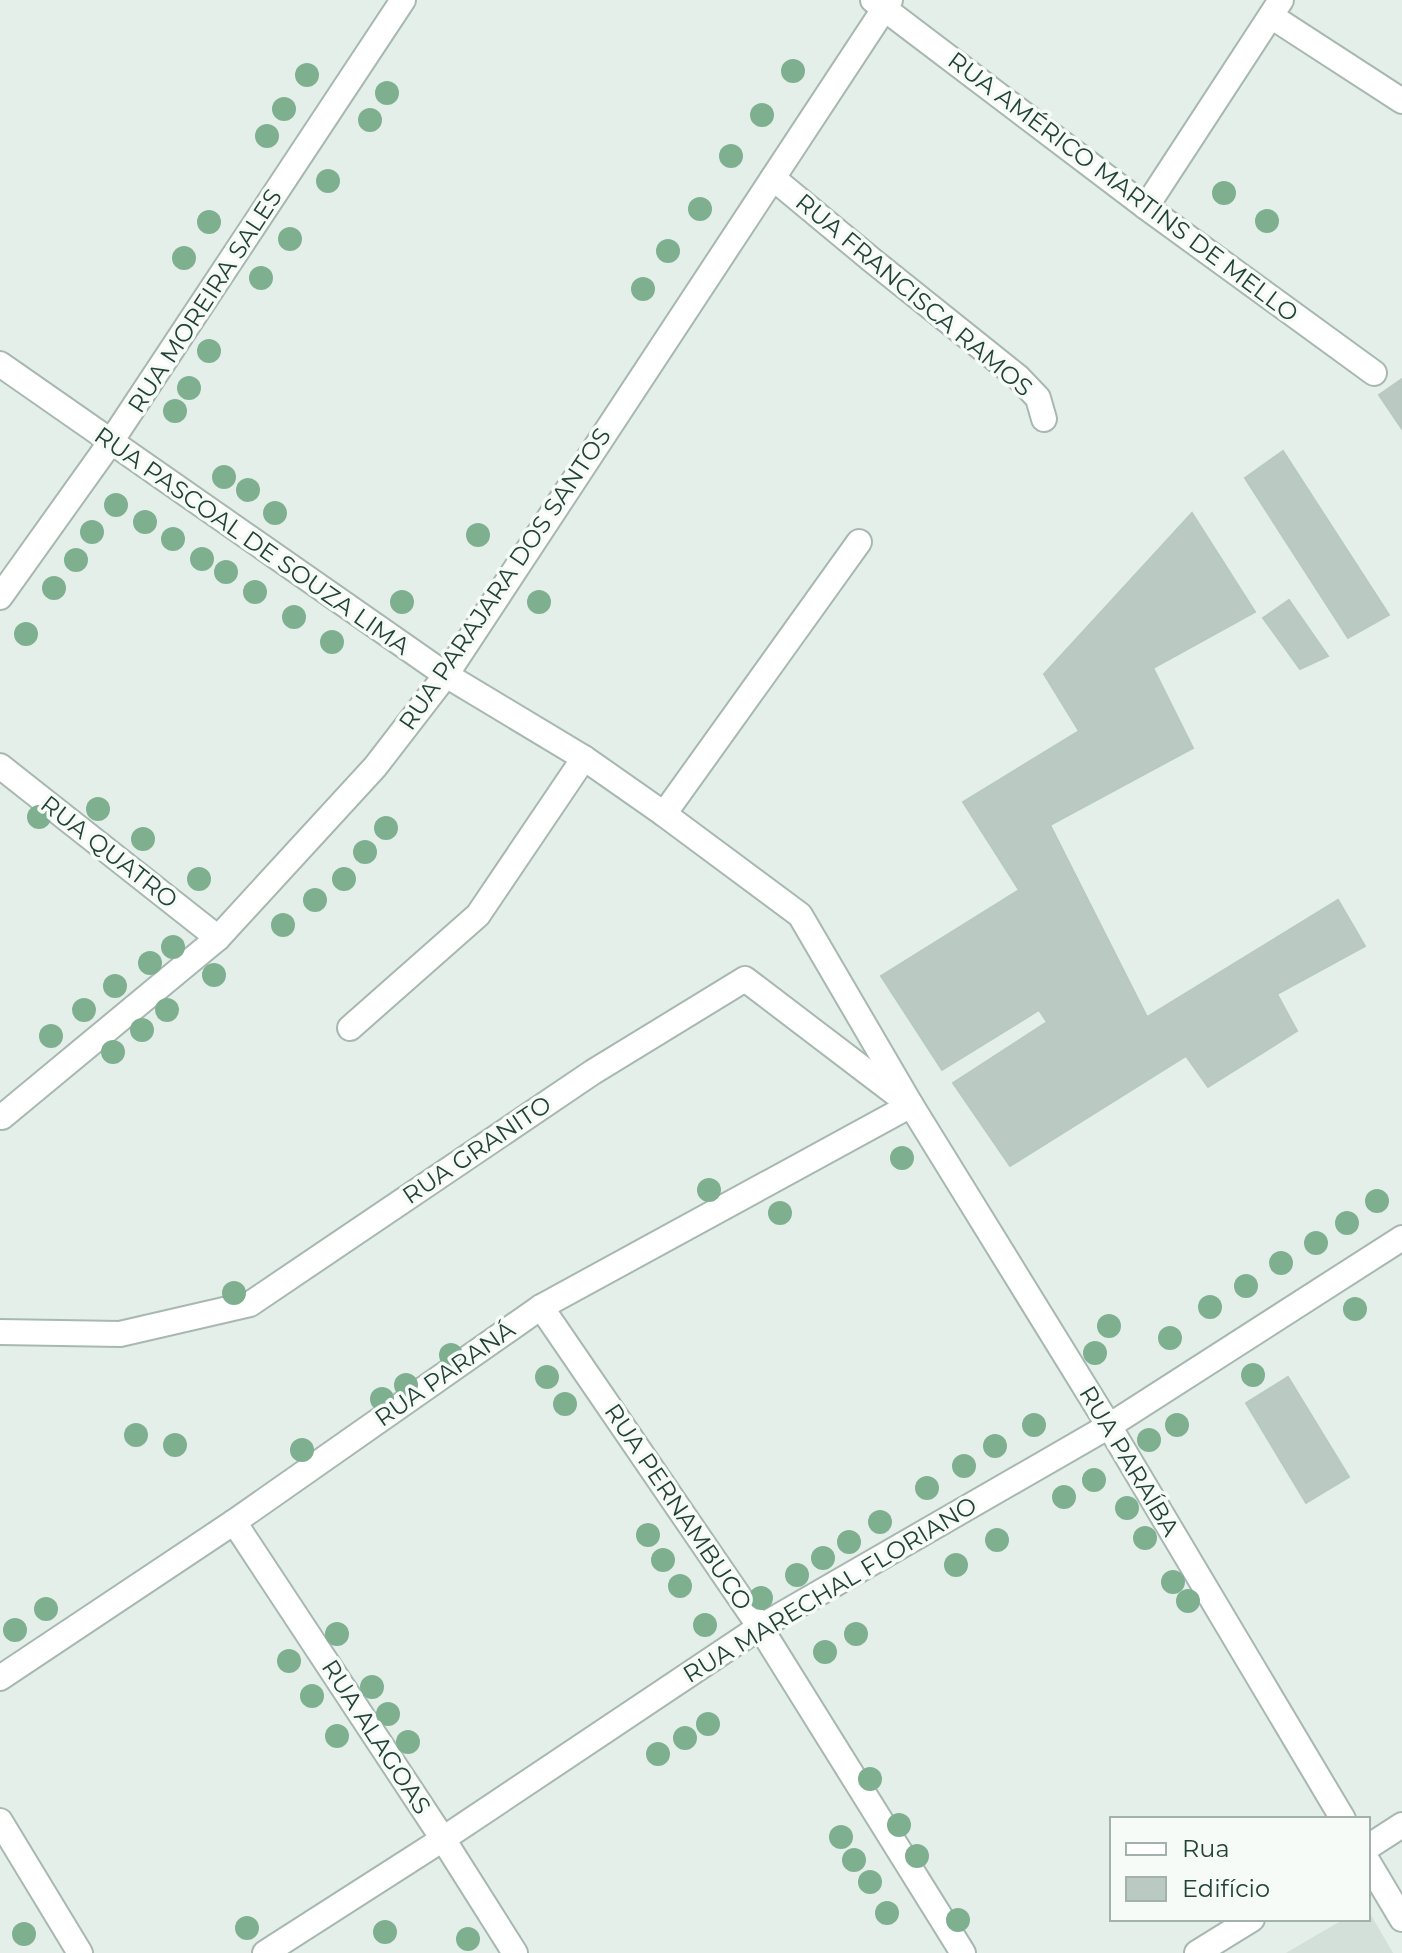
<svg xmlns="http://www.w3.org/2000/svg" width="1402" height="1953" font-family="Montserrat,sans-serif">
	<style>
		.built { fill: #d3dfd9 }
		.building { fill: #bacac3; stroke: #b7c9c1; stroke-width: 2 }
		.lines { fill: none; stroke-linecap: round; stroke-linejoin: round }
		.minor-casing { stroke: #a7b8b1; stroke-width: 28 }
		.minor { stroke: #fff; stroke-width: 24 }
		.tree { fill: #7eb090 }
		.labels { text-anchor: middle; stroke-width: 7; stroke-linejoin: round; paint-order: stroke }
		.street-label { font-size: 24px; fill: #234239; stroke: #f6fbf8 }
	</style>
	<rect width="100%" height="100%" fill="#e5efea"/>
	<path class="built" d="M1368,1910L1393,1953H1286L1344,1919H1368Z"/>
	<g class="building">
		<path d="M1402,379V429L1379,395Z"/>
		<path d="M1283,451L1389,615L1348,638L1245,478Z"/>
		<path d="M1192,513L1255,612L1153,668L1193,748L1050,825L1147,1017L1338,900L1365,946L1277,994L1297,1031L1208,1087L1186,1056L1010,1166L953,1083L1047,1022L1039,1010L942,1070L881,976L1019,890L963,802L1079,731L1044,674Z"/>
		<path d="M1289,600L1328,656L1300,669L1263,618Z"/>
		<path d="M1288,1377L1349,1477L1306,1503L1246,1403Z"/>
	</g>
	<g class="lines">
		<defs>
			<g id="minor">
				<path d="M873,0L1146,207L1374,373"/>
				<path d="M1271,16L1402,101"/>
				<path d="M773,178L873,261L1018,377L1038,398L1044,419"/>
				<path d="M1146,207L1281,0"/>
				<path d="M0,364L446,675L584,758L664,814L800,915L911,1105L1109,1426L1343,1819"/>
				<path d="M0,597L110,443L403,0"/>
				<path d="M0,766L218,938"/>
				<path d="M664,814L859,542"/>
				<path d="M350,1028L478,915L584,758"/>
				<path d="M0,1115L2,1117L218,938L375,767L446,675L890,0"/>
				<path d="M541,1307L760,1627L963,1953"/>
				<path d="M0,1332L120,1334L250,1304L593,1072L745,979L900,1097"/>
				<path d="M234,1522L443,1839L515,1953"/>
				<path d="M0,1678L234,1522L541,1307L911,1105"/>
				<path d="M0,1821L80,1953"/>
				<path d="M1368,1847L1402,1825"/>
				<path d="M1368,1862L1402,1919"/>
				<path d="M265,1953L443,1839L760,1627L1109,1426L1402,1238"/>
				<path d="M1197,1953L1252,1919"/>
			</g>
		</defs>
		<use href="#minor" class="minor-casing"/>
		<use href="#minor" class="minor"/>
	</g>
	<g class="tree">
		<circle cx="793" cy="71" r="12"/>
		<circle cx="307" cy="75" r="12"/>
		<circle cx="387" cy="93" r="12"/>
		<circle cx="284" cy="109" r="12"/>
		<circle cx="762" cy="115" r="12"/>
		<circle cx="370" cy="120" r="12"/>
		<circle cx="267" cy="136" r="12"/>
		<circle cx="731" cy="156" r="12"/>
		<circle cx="328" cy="181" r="12"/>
		<circle cx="1224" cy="193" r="12"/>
		<circle cx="700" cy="209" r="12"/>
		<circle cx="1267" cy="221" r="12"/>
		<circle cx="209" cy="222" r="12"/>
		<circle cx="290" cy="239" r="12"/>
		<circle cx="668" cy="251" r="12"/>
		<circle cx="184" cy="258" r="12"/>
		<circle cx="261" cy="278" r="12"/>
		<circle cx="643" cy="289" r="12"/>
		<circle cx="209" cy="351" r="12"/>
		<circle cx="189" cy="388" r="12"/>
		<circle cx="175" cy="411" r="12"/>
		<circle cx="224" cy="477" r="12"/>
		<circle cx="248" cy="490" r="12"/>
		<circle cx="116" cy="505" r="12"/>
		<circle cx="275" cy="513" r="12"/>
		<circle cx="145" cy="522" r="12"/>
		<circle cx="92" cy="532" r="12"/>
		<circle cx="478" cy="535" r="12"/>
		<circle cx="173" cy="539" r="12"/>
		<circle cx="202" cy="559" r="12"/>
		<circle cx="76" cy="560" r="12"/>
		<circle cx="226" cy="572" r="12"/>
		<circle cx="54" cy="588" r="12"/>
		<circle cx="255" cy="592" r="12"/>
		<circle cx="402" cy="602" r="12"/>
		<circle cx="539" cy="602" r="12"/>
		<circle cx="294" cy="617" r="12"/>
		<circle cx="26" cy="634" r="12"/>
		<circle cx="332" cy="642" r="12"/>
		<circle cx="98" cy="809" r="12"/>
		<circle cx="39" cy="817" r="12"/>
		<circle cx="386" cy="828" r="12"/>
		<circle cx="143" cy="839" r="12"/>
		<circle cx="365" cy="852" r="12"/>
		<circle cx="199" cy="879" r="12"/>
		<circle cx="344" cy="879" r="12"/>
		<circle cx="315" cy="900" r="12"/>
		<circle cx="283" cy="925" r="12"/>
		<circle cx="173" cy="947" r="12"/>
		<circle cx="150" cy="963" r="12"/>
		<circle cx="214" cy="975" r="12"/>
		<circle cx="115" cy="986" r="12"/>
		<circle cx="84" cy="1010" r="12"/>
		<circle cx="167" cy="1010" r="12"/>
		<circle cx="142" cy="1030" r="12"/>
		<circle cx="51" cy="1036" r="12"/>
		<circle cx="113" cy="1052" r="12"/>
		<circle cx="902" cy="1158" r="12"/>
		<circle cx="709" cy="1190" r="12"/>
		<circle cx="1377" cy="1201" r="12"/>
		<circle cx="780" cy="1213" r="12"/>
		<circle cx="1347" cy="1223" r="12"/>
		<circle cx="1316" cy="1243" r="12"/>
		<circle cx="1281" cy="1263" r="12"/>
		<circle cx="1246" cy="1286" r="12"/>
		<circle cx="234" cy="1293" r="12"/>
		<circle cx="1210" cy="1307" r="12"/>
		<circle cx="1355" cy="1309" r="12"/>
		<circle cx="1109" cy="1326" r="12"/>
		<circle cx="1170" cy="1338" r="12"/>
		<circle cx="1095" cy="1353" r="12"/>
		<circle cx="451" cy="1355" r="12"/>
		<circle cx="1253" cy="1375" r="12"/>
		<circle cx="547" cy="1377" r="12"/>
		<circle cx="406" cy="1385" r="12"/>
		<circle cx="382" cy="1399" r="12"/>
		<circle cx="565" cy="1404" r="12"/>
		<circle cx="1034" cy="1425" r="12"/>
		<circle cx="1177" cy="1425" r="12"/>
		<circle cx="136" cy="1435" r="12"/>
		<circle cx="1149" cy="1440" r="12"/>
		<circle cx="175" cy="1445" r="12"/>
		<circle cx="995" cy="1446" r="12"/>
		<circle cx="302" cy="1450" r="12"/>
		<circle cx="964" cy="1466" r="12"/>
		<circle cx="1094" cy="1480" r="12"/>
		<circle cx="927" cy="1488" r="12"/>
		<circle cx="1064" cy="1497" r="12"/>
		<circle cx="1127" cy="1508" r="12"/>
		<circle cx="880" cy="1522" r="12"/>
		<circle cx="648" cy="1535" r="12"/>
		<circle cx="1145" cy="1538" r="12"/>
		<circle cx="997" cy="1540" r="12"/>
		<circle cx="849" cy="1542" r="12"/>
		<circle cx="823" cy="1558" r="12"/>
		<circle cx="663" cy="1560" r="12"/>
		<circle cx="956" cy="1565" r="12"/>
		<circle cx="797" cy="1575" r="12"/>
		<circle cx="1173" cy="1582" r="12"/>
		<circle cx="680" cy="1586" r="12"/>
		<circle cx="761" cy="1598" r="12"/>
		<circle cx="1188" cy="1601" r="12"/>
		<circle cx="46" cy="1609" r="12"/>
		<circle cx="705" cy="1625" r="12"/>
		<circle cx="15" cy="1630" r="12"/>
		<circle cx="337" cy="1634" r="12"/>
		<circle cx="856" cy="1634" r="12"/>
		<circle cx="825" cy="1652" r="12"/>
		<circle cx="289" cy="1661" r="12"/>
		<circle cx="372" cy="1687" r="12"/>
		<circle cx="312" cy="1696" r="12"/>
		<circle cx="388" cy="1714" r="12"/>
		<circle cx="708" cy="1724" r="12"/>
		<circle cx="337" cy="1736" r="12"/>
		<circle cx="685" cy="1738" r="12"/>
		<circle cx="408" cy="1742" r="12"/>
		<circle cx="658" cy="1754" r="12"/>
		<circle cx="870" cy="1779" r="12"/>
		<circle cx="899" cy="1825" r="12"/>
		<circle cx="841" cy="1837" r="12"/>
		<circle cx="917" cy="1856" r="12"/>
		<circle cx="854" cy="1860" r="12"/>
		<circle cx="870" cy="1882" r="12"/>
		<circle cx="887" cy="1913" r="12"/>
		<circle cx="958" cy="1920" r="12"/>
		<circle cx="247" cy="1928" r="12"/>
		<circle cx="385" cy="1932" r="12"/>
		<circle cx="24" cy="1934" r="12"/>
		<circle cx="468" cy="1939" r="12"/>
	</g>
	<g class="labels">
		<g class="street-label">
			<text transform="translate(1123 187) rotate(37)" y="8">RUA AMÉRICO MARTINS DE MELLO</text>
			<text transform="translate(914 295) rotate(40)" y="8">RUA FRANCISCA RAMOS</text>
			<text transform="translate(205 301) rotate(-57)" y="8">RUA MOREIRA SALES</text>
			<text transform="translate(252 541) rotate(35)" y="8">RUA PASCOAL DE SOUZA LIMA</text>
			<text transform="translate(505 579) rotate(-56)" y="8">RUA PARAJARA DOS SANTOS</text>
			<text transform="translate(109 852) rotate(38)" y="8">RUA QUATRO</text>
			<text transform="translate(477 1150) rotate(-34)" y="8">RUA GRANITO</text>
			<text transform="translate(445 1374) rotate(-35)" y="8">RUA PARANÁ</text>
			<text transform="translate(1129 1461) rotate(59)" y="8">RUA PARAÍBA</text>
			<text transform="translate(678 1507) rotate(56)" y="8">RUA PERNAMBUCO</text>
			<text transform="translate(830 1590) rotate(-31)" y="8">RUA MARECHAL FLORIANO</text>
			<text transform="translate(376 1737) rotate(57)" y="8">RUA ALAGOAS</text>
		</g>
	</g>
	<rect x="1110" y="1817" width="260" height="104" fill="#f6fbf8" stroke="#a2b1ac" stroke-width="2"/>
	<rect x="1126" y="1843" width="40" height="12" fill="#ffffff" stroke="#a2b1ac" stroke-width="2"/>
	<text x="1182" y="1857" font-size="24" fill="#234239">Rua</text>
	<rect x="1126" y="1877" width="40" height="24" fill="#bacac3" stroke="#a2b1ac" stroke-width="2"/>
	<text x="1182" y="1897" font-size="24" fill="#234239">Edifício</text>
</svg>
